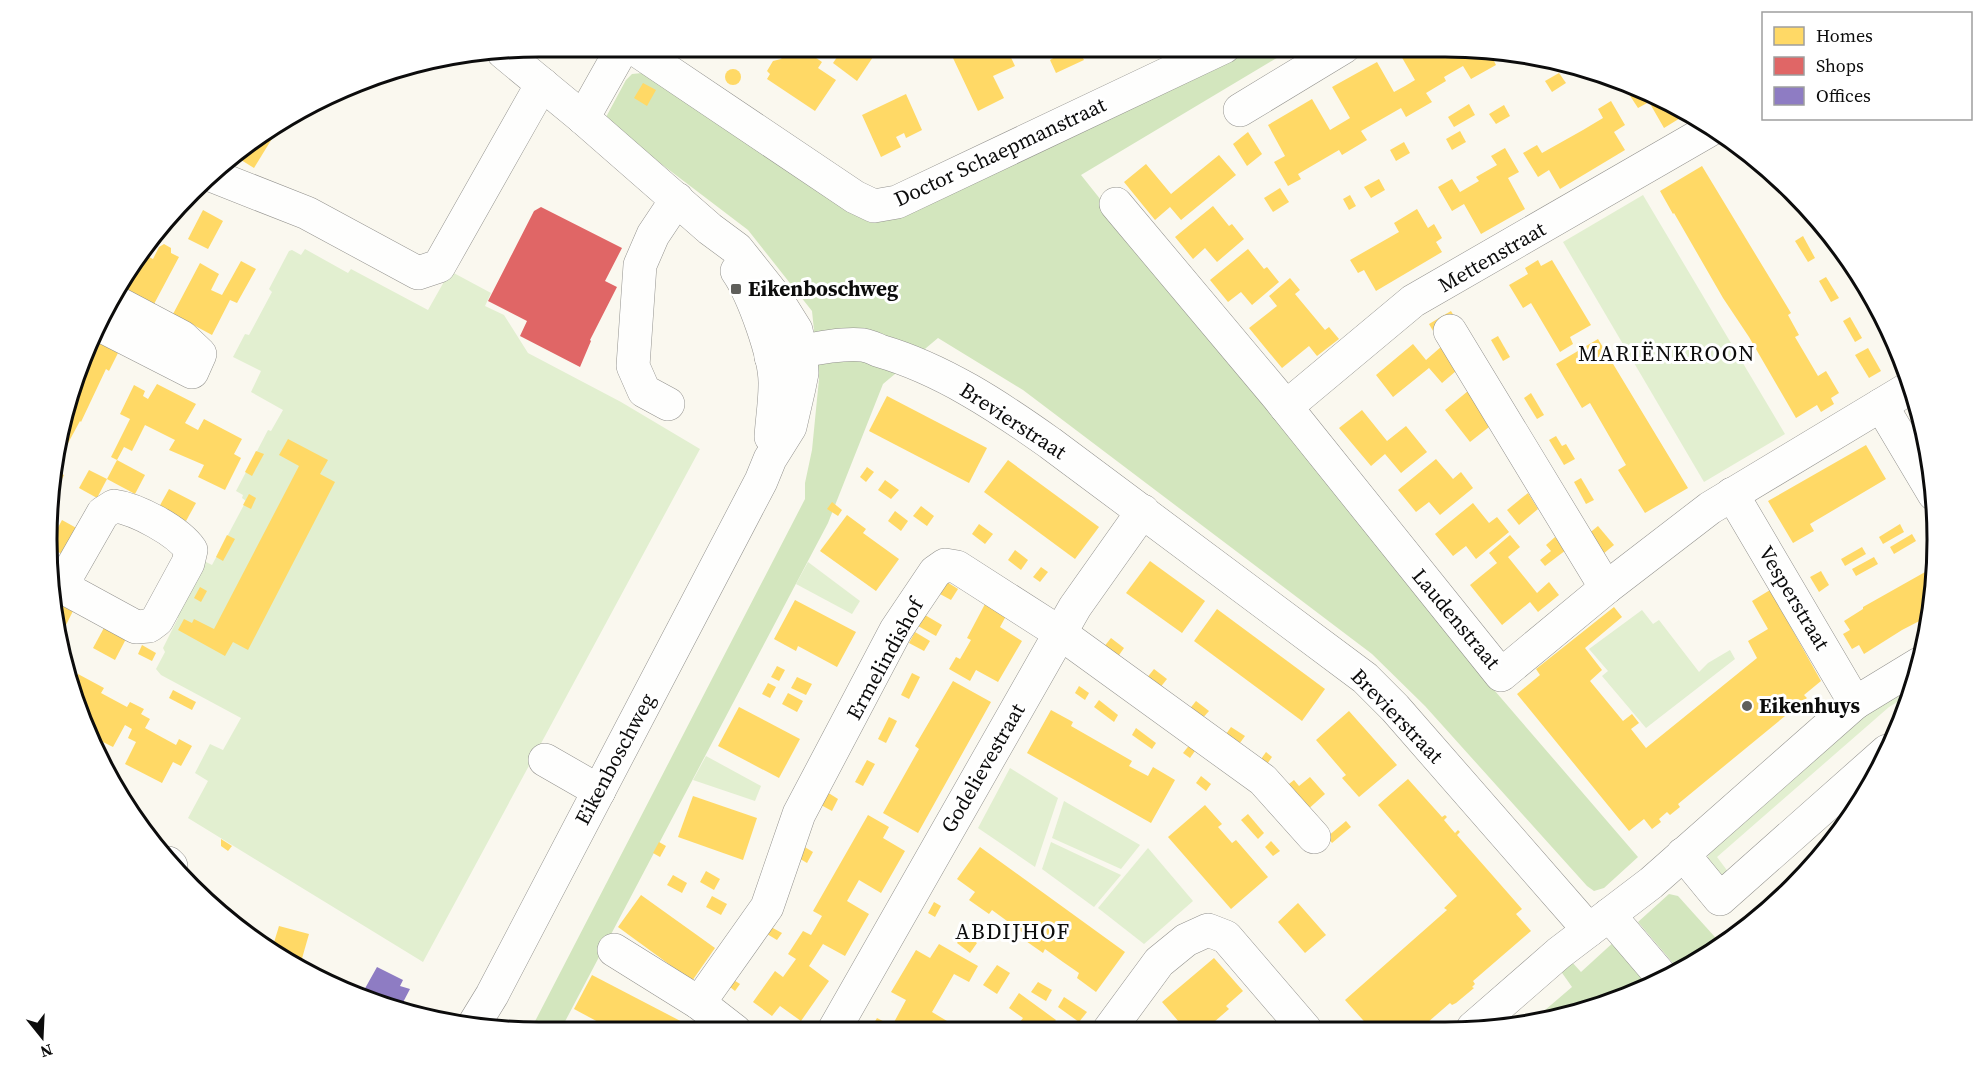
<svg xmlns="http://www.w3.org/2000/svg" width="1984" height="1079" font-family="'Source Serif 4',serif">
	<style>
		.green { fill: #e2efd0 }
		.forest { fill: #d3e6be }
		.homes { fill: #ffd966 }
		.shops { fill: #e06666 }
		.offices { fill: #8e7cc3 }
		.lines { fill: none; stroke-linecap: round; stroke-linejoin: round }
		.minor-casing { stroke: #93928e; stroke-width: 34 }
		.minor { stroke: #fefefd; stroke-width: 33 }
		.poi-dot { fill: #5f5f5b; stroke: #fff; stroke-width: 2 }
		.labels { text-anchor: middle; stroke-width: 6; stroke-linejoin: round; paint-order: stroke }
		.street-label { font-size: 21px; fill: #0c0c0c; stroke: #fff }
		.poi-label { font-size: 21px; font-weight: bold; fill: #0c0c0c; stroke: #fff; text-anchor: start }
		.neighbourhood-label { font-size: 22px; letter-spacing: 1.5px; fill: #0c0c0c; stroke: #fff }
		.rim { fill: none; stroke: #0c0c0c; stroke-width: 3 }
	</style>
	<rect width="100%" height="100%" fill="#faf8ef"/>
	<g class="green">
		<path d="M1643,195L1785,434L1704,482L1563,242Z"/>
		<path d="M305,249L348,273L351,269L428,310L450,271L491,293L485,306L504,315L528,353L621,402L700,449L423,962L188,818L208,781L195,773L210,744L223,750L241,718L161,675L156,669L165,652L163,648L178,618L175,615L204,561L212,565L246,501L242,498L243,495L236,491L268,430L271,431L283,410L251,392L261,371L233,357L245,334L249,335L272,292L269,289L289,251L292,250L301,255Z"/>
		<path d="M808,562L860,601L852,614L796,584Z"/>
		<path d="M1642,610L1653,624L1659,620L1699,672L1708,663L1730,650L1735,659L1646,728L1602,676L1608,671L1589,649Z"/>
		<path d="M1915,682L1912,693L1889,707L1717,857L1729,873L1719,882L1707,860L1711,847L1869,709Z"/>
		<path d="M706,756L761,786L755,801L693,780Z"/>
		<path d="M1010,768L1058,798L1035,867L978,828Z"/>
		<path d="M1064,801L1140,845L1121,869L1052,838Z"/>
		<path d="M1051,842L1121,875L1094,907L1042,869Z"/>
		<path d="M1148,848L1193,901L1144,944L1098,908Z"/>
	</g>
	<g class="forest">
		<path d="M1260,47H1295L1081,175L1464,655L1638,857L1604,888L1594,891L1587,886L1425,706L1372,654L1023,390L938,338L883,384L828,523L560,1031H530L805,499V483L812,450L819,379L812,311L748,230L639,147L606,117L626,80L632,74L642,73L896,211Z"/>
		<path d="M1669,894L1678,896L1723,946L1678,969L1638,922Z"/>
		<path d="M1616,940L1656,980L1603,1006L1530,1023L1572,987L1560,970L1570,960L1581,972Z"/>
	</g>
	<g class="homes">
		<path d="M784,47H800L822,62L818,68L836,80L815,111L767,79L770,74L767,71L773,61L781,59L788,49Z"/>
		<path d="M844,47H858L873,57L857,81L833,63Z"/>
		<path d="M977,47H1006L1015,66L993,76L1004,98L978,111L953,58Z"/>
		<path d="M1051,47H1077L1084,60L1056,73L1050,60L1055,57Z"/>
		<path d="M1400,47L1455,48L1459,54L1470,48L1505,52L1493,59L1496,65L1471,79L1463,66L1444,77L1446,81L1426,93L1432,102L1406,117L1401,108L1361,131L1367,140L1342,155L1339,150L1298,174L1301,179L1288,186L1274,162L1285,156L1268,125L1312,99L1330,130L1350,118L1332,87L1377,62L1394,92L1405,86L1415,80L1397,49Z"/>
		<circle cx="733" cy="77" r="8"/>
		<path d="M1559,73L1566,83L1552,92L1545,81Z"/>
		<path d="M643,83L656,90L647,106L634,98Z"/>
		<path d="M1623,85L1684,110L1690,112L1664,128L1649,102L1638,108Z"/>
		<path d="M906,94L922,130L906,138L904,133L896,137L901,147L881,157L862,115Z"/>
		<path d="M1611,101L1625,125L1614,132L1625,150L1560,189L1549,170L1538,177L1523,153L1537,145L1542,153L1583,130L1603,118L1598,109Z"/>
		<path d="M1469,104L1475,115L1454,127L1448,117Z"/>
		<path d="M1504,105L1510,116L1496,124L1489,114Z"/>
		<path d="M1460,131L1466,142L1452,150L1446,139Z"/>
		<path d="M1248,132L1262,154L1247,166L1233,144Z"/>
		<path d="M267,134L273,137L254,168L233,155L239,149Z"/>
		<path d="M1404,142L1410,153L1396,161L1390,150Z"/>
		<path d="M1505,148L1519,172L1508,178L1525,209L1481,234L1464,204L1452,211L1438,187L1452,179L1460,192L1479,181L1476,177L1497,165L1491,156Z"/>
		<path d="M1219,155L1236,175L1181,220L1170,207L1155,220L1124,182L1146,164L1171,194Z"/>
		<path d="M1702,166L1791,313L1788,315L1799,335L1795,337L1818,376L1826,371L1839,393L1831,398L1834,404L1821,412L1817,405L1796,418L1749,337L1723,298L1674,213L1673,214L1660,191Z"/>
		<path d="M1379,179L1385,190L1371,198L1364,187Z"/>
		<path d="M1280,188L1289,202L1273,212L1264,198Z"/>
		<path d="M1350,195L1356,206L1349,210L1343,199Z"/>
		<path d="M1213,206L1229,226L1232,224L1244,239L1217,262L1205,248L1193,259L1175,237Z"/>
		<path d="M1417,209L1428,228L1434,224L1442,238L1436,242L1442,252L1376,291L1364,270L1358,273L1350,260L1399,232L1394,223Z"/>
		<path d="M203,210L223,221L208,249L188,239Z"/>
		<path d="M1803,236L1815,258L1808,262L1795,241Z"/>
		<path d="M164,244L171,248V253L179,257L154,304L120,286L129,266L141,253L153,259L159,247Z"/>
		<path d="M1248,249L1264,269L1267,267L1279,282L1252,305L1241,292L1228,302L1210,280Z"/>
		<path d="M1538,260L1541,266L1552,260L1591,325L1570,337L1573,344L1560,352L1531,303L1523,308L1509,285L1528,274L1525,268Z"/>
		<path d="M241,261L256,269L237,303L230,300L212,335L173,314L200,263L219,274L211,290L222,295Z"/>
		<path d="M1826,277L1839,298L1831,302L1819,281Z"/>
		<path d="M1290,278L1300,290L1295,294L1325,330L1329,327L1339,339L1317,356L1309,346L1282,368L1249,328L1277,306L1269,296Z"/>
		<path d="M1451,311L1458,323L1436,336L1429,324Z"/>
		<path d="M1850,317L1862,338L1855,342L1843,321Z"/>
		<path d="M1498,336L1510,357L1503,361L1491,340Z"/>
		<path d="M1598,339L1688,488L1645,513L1618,470L1626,465L1590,403L1582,408L1556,364Z"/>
		<path d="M96,341L118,353L109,371L106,369L81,422L80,421L60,458L62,459L58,466L63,412Z"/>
		<path d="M1413,344L1426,360L1442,346L1456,371L1442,383L1429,368L1393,397L1376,375Z"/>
		<path d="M1868,348L1881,371L1869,378L1855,355Z"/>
		<path d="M157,384L196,404L185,423L198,430L204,419L242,439L234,454L241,458L225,490L198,477L204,465L169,450L175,440L145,425L132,451L124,447L117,460L111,457L130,419L120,414L134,385L145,391L143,396L148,399Z"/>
		<path d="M1468,391L1489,427L1470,442L1445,410Z"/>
		<path d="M1531,393L1544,415L1537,419L1524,398Z"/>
		<path d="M887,396L987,448L969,483L869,431Z"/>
		<path d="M1362,410L1387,441L1406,426L1427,452L1401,473L1385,454L1371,466L1339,428Z"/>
		<path d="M1556,436L1562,446L1566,444L1575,459L1564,465L1549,440Z"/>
		<path d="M288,439L328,460L320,474L335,482L248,650L233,642L225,656L178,630L184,619L192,623L194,619L214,629L299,466L279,455Z"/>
		<path d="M1866,445L1886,479L1810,524L1814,531L1793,543L1768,501Z"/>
		<path d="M256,451L264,454L252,476L245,472Z"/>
		<path d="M1436,459L1453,479L1461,472L1473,488L1440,515L1429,502L1416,512L1398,490Z"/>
		<path d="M117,460L145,475L135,494L107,479Z"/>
		<path d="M1008,460L1099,527L1075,559L984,492Z"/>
		<path d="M867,467L874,472L866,482L860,477Z"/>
		<path d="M89,470L107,479L97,498L79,488Z"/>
		<path d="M57,472L64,475L56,492H55Z"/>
		<path d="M1581,478L1594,500L1586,504L1574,482Z"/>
		<path d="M885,480L899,490L891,499L878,490Z"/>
		<path d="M169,489L196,503L186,521L159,507Z"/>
		<path d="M1528,493L1538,509L1519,525L1507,510Z"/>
		<path d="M249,494L256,498L251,509L243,505Z"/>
		<path d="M832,502L842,510L838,516L827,509Z"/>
		<path d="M1473,503L1489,523L1497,517L1509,532L1476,559L1466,546L1453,556L1435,534Z"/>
		<path d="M921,506L934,516L927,526L913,516Z"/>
		<path d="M895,511L908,521L901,531L888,521Z"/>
		<path d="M847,515L866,529L863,533L899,559L876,591L820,551Z"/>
		<path d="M62,520L80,530L66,556L50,548L54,540L52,539Z"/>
		<path d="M1936,520V530L1933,532L1928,524Z"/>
		<path d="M979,524L993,534L985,544L972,534Z"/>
		<path d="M1900,524L1904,532L1883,544L1879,537Z"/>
		<path d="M1598,526L1614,545L1603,554L1587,535Z"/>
		<path d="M1912,534L1916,541L1894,554L1890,547Z"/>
		<path d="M227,535L235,539L223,561L216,557Z"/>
		<path d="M1510,535L1520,547L1508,557L1537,593L1549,582L1559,595L1538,612L1530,602L1502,625L1470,585L1497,563L1489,553Z"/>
		<path d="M1555,537L1566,550L1545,566L1540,560L1551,551L1546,545Z"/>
		<path d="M1862,547L1866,554L1845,566L1841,559Z"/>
		<path d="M1015,550L1028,560L1021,570L1008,560Z"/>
		<path d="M1874,557L1878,564L1856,576L1852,569Z"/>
		<path d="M1150,561L1205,601L1182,633L1126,593Z"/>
		<path d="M1041,567L1048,572L1040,582L1033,577Z"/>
		<path d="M1934,567L1933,604L1931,615L1902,630L1864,654L1859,645L1852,649L1843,634L1850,630L1844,621L1863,609V607Z"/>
		<path d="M1821,571L1829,585L1819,592L1810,577Z"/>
		<path d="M947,582L958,589L951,600L940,594Z"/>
		<path d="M200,587L207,591L201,602L194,598Z"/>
		<path d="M1770,590L1821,681L1804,695L1807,698L1678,804L1680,807L1670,815L1667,812L1659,819L1661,822L1652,829L1644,819L1629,831L1517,694L1540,675L1536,669L1614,607L1622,617L1585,648L1602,670L1590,681L1623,721L1632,714L1639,723L1631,729L1646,748L1757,658L1748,641L1768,629L1752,601Z"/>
		<path d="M54,598L74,609L62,633Z"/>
		<path d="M795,600L856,632L837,667L798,646L796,651L774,639Z"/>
		<path d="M985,604L1006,616L1000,627L1022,641L998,682L976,670L970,681L949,669L956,657L960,659L971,640L967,638Z"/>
		<path d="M1217,609L1325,689L1302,721L1194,641Z"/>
		<path d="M925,615L942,625L936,636L918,626Z"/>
		<path d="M105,626L127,637L115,660L93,648Z"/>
		<path d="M915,632L930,641L924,651L909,643Z"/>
		<path d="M1111,638L1124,648L1117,658L1103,648Z"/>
		<path d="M142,645L156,653L152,661L138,654Z"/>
		<path d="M777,666L785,670L779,681L771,677Z"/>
		<path d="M1154,669L1167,679L1159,689L1146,679Z"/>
		<path d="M912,673L920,677L909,699L901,695Z"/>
		<path d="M78,674L104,688L101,693L127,707L130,702L144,709L141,714L150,719L145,728L176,745L179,739L192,746L181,766L173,762L162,783L125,764L136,742L128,738L132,729L125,725L113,747L87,734L82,718L88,706L78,701L72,679L75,680Z"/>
		<path d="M797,677L812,684L806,695L791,688Z"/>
		<path d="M953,681L991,702L918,833L883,813L919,749L915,746Z"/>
		<path d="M768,683L776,687L770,698L762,694Z"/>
		<path d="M1079,686L1089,693L1085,700L1075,693Z"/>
		<path d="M173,690L196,702L192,710L169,698Z"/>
		<path d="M788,693L803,701L797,712L782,704Z"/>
		<path d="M1099,700L1118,715L1114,722L1094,707Z"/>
		<path d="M1196,701L1209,711L1201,720L1188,711Z"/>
		<path d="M739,707L800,739L779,778L718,746Z"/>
		<path d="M1051,710L1073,722L1071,726L1132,761L1129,766L1148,776L1153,767L1175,780L1151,823L1027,753Z"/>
		<path d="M1349,711L1397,765L1359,797L1342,778L1346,775L1316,740Z"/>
		<path d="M889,717L897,721L886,743L878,739Z"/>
		<path d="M1231,727L1245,736L1237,747L1224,737Z"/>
		<path d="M1136,728L1156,743L1152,749L1132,735Z"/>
		<path d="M1191,743L1197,748L1190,758L1183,753Z"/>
		<path d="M1266,752L1272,757L1265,767L1259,762Z"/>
		<path d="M867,760L875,764L863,786L855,782Z"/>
		<path d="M1201,776L1211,784L1206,791L1196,783Z"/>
		<path d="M1310,777L1325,794L1305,812L1284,788L1294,780L1299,786Z"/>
		<path d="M1408,779L1442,817L1445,815L1447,817L1444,820L1455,833L1458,830L1460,832L1457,835L1522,909L1516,914L1531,931L1473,981L1475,984L1472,987L1474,988L1456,1003L1452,1005L1450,1003L1420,1029H1371L1345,1000L1447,910L1444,908L1457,896L1378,805Z"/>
		<path d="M827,792L838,799L832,811L821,805Z"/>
		<path d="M693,796L757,818L743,860L678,837Z"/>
		<path d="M1205,805L1222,824L1218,827L1232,843L1236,840L1268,877L1231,909L1168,837Z"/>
		<path d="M1248,814L1264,833L1258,839L1241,820Z"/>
		<path d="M868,815L889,827L883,838L905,851L881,893L859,880L847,901L869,914L845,956L823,944L809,966L829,981L801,1021L780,1006L772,1016L753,1002L775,971L783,977L796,959L788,954L803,931L811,935L822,916L813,911Z"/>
		<path d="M1346,821L1351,827L1332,843L1327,837Z"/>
		<path d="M221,839L232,846L228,851L221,846Z"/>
		<path d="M1271,841L1280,851L1273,856L1265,847Z"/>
		<path d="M659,842L666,846L660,857L653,853Z"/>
		<path d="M803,846L813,852L807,863L797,857Z"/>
		<path d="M980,847L1125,952L1096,992L1077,978L1079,973L1063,962L1045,949L1043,953L1023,939L1026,935L992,910L989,914L969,900L975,892L957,879Z"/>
		<path d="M706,871L720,879L714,890L700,882Z"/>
		<path d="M673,875L687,883L682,893L667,885Z"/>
		<path d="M641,895L715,948L692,981L618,927Z"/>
		<path d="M712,896L727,904L721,915L706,907Z"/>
		<path d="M934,902L941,906L935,917L928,913Z"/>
		<path d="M1298,903L1326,935L1305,953L1278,922Z"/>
		<path d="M279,926L309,934L299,969L293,967L272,949Z"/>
		<path d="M771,927L782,933L777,940L767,934Z"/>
		<path d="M964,933L977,943L970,953L957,943Z"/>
		<path d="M939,944L978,966L969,982L954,974L932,1012L947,1021L941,1030H870L877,1018L892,1026L906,1000L891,992L916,950L930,958Z"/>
		<path d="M1214,958L1243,991L1226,1006L1229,1009L1206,1029H1185L1162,1002Z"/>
		<path d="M997,965L1010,973L997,994L983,985Z"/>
		<path d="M592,975L692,1027L690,1031H615L574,1009Z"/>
		<path d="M729,977L740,984L735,991L725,983Z"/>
		<path d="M1038,982L1052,990L1046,1001L1031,992Z"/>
		<path d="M1019,993L1056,1020L1048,1030H1014L1023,1018L1009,1008Z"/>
		<path d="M1064,997L1087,1012L1079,1022L1058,1007Z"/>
		<path d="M1250,1022L1256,1029H1243Z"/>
	</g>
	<path class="shops" d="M541,207L622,248L605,281L617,287L590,340L591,341L580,367L520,336L527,321L488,301L534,211Z"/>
	<path class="offices" d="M377,967L403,980L400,986L410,989L399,1010L365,997L367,994L363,992Z"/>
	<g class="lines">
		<defs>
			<g id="minor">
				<path d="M632,47L855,197L874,206L897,202L1224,47"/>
				<path d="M1240,110L1344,47"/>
				<path d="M583,118L623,47"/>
				<path d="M213,176L307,213L418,273L439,266L542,84"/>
				<path d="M1116,204L1278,397L1501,675L1606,588L1710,508L1911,387"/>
				<path d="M737,271C753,294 776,357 775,385C775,403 772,420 771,437"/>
				<path d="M102,326L192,372L200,354L182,337L114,301"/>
				<path d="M1450,331L1606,588"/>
				<path d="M771,357C797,353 837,342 863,345C869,346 875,349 880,351C942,369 998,406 1050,443L1365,678L1395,708L1589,930"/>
				<path d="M668,404L644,391L633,366L640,265L653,235L677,199"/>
				<path d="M1881,405L1934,494"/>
				<path d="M1286,407L1413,301L1713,128"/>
				<path d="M1732,494L1855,703"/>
				<path d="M114,506C137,509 178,531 191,550L188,563L157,620L149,626L136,627L70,591L67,576L103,513Z"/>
				<path d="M545,760L599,791"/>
				<path d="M1683,854L1720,899L1887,751"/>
				<path d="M168,863L171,866"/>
				<path d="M1609,915L1662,977"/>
				<path d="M614,950L699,1003L735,1031"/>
				<path d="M699,1003L767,907L799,814L896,630L935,572L945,565L957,567L1060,633L1263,780L1314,837"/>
				<path d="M473,1026L492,995L761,481L770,459L790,427L799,388L802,373L801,353L796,330L776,298L737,249L710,229L583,118L503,52"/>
				<path d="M1473,1028L1559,953L1651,883L1855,703L1919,664"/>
				<path d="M834,1030L1075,607L1143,511"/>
				<path d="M1109,1030L1159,962L1186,940L1208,930L1226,937L1305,1029"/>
			</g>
		</defs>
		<use href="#minor" class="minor-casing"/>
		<use href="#minor" class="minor"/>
	</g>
	<g class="poi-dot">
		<rect x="730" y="283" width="12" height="12" rx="3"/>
		<circle cx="1747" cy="706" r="6"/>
	</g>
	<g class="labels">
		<g class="street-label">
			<text transform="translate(1000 152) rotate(-25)" y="7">Doctor Schaepmanstraat</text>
			<text transform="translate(1492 257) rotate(-30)" y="7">Mettenstraat</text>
			<text transform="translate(1013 421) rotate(33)" y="7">Brevierstraat</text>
			<text transform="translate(1794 598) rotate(59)" y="7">Vesperstraat</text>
			<text transform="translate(1456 619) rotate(50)" y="7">Laudenstraat</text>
			<text transform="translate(885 659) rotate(-61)" y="7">Ermelindishof</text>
			<text transform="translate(1397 716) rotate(46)" y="7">Brevierstraat</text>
			<text transform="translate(615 759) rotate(-62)" y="7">Eikenboschweg</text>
			<text transform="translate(983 768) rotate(-60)" y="7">Godelievestraat</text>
		</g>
		<g class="poi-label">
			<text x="748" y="296">Eikenboschweg</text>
			<text x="1759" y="713">Eikenhuys</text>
		</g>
		<g class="neighbourhood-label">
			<text x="1667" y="361">MARIËNKROON</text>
			<text x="1013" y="939">ABDIJHOF</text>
		</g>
	</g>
	<path d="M0 0H1984V1079H0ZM539 57H1445A482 482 0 0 1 1927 539V540A482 482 0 0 1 1445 1022H539A482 482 0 0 1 57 540V539A482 482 0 0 1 539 57Z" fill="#fff" fill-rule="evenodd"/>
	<path class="rim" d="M539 57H1445A482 482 0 0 1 1927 539V540A482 482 0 0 1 1445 1022H539A482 482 0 0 1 57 540V539A482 482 0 0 1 539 57Z"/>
	<rect x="1762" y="12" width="210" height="108" fill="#ffffff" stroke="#9e9e9e" stroke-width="1.5"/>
	<rect x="1774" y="27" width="30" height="18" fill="#ffd966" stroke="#9e9e9e" stroke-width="1.5"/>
	<text x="1816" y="42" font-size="18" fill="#0c0c0c">Homes</text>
	<rect x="1774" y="57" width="30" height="18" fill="#e06666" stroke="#9e9e9e" stroke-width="1.5"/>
	<text x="1816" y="72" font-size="18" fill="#0c0c0c">Shops</text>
	<rect x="1774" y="87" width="30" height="18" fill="#8e7cc3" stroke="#9e9e9e" stroke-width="1.5"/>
	<text x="1816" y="102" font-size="18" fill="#0c0c0c">Offices</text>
	<g transform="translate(42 1037) rotate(162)" stroke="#ffffff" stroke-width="4.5" paint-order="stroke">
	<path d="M0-4.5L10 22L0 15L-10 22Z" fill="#0c0c0c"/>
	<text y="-9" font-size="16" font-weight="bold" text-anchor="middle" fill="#0c0c0c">N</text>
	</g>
</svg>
